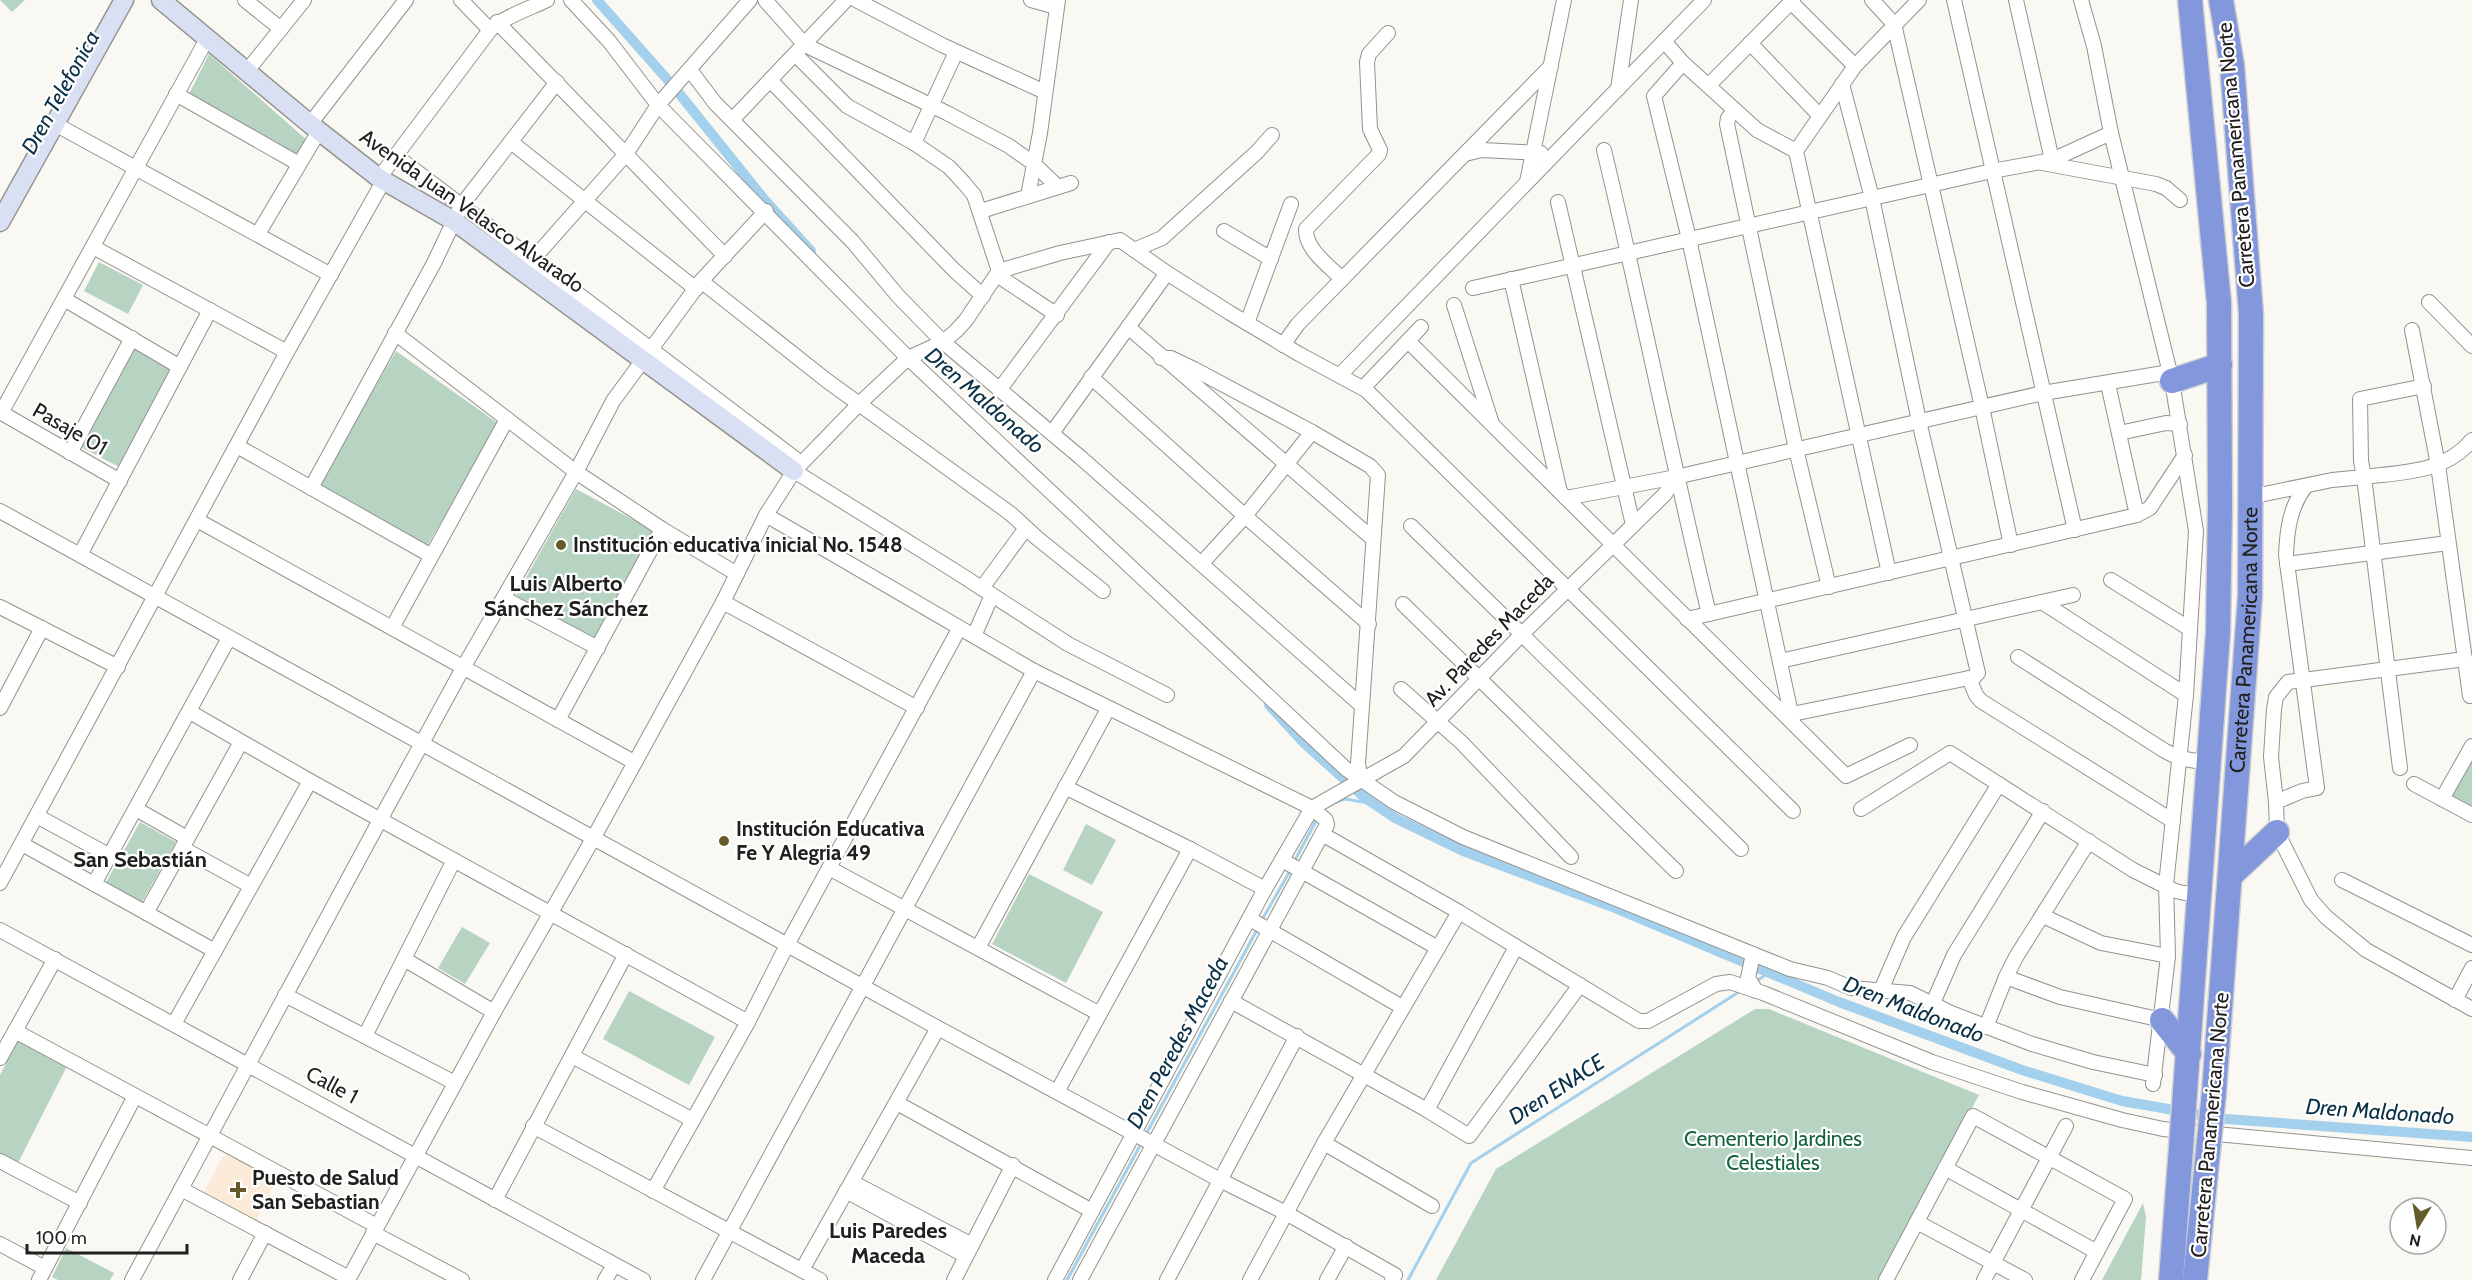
<svg xmlns="http://www.w3.org/2000/svg" width="2472" height="1280" font-family="Cabin,sans-serif">
	<style>
		.medical { fill: #fcebd9 }
		.green { fill: #b7d4c3 }
		.lines { fill: none; stroke-linecap: round; stroke-linejoin: round }
		.stream { stroke: #a3d0ec; stroke-width: 3 }
		.canal { stroke: #a3d0ec; stroke-width: 10 }
		.street-casing { stroke: #93928c; stroke-width: 16 }
		.secondary-casing { stroke: #93928c; stroke-width: 21 }
		.highway-casing { stroke: #d3d2d2; stroke-width: 27 }
		.street { stroke: #fff; stroke-width: 14 }
		.secondary { stroke: #dae0f4; stroke-width: 18 }
		.highway { stroke: #8397dc; stroke-width: 24 }
		.highway-bridge-casing { stroke: #d3d2d2; stroke-width: 27; stroke-linecap: butt }
		.highway-bridge { stroke: #8397dc; stroke-width: 24 }
		.poi-dot { fill: #645b28; stroke: #fff; stroke-width: 2 }
		.labels { text-anchor: middle; stroke-width: 4.5; stroke-linejoin: round; paint-order: stroke }
		.street-label { font-size: 21px; fill: #21201e; stroke: #fff }
		.poi-label { font-size: 21px; font-weight: bold; fill: #21201e; stroke: #fff; text-anchor: start }
		.park-label { font-size: 21px; fill: #146240; stroke: #fff }
		.water-label { font-size: 22px; font-style: italic; fill: #0a3145; stroke: #fff }
		.neighbourhood-label { font-size: 22px; font-weight: bold; fill: #21201e; stroke: #fff }
	</style>
	<rect width="100%" height="100%" fill="#faf8f2"/>
	<path class="medical" d="M231,1155L272,1177L275,1183L256,1221L201,1197L223,1156Z"/>
	<g class="green">
		<path d="M0,0H25L12,12Z"/>
		<path d="M209,54L307,140L297,156L188,96Z"/>
		<path d="M99,262L143,285L128,314L84,291Z"/>
		<path d="M133,348L172,370L121,468L79,446Z"/>
		<path d="M396,351L499,424L427,546L317,486Z"/>
		<path d="M576,489L651,529L652,534L596,637L592,639L515,597Z"/>
		<path d="M2472,759V808L2451,797Z"/>
		<path d="M140,822L176,842L141,904L105,884Z"/>
		<path d="M1086,824L1116,840L1092,885L1063,870Z"/>
		<path d="M1029,874L1103,912L1066,983L992,944Z"/>
		<path d="M462,927L490,943L465,984L438,968Z"/>
		<path d="M629,991L715,1037L689,1085L603,1039Z"/>
		<path d="M1755,1009H1769L1979,1095L1881,1280H1436L1496,1169Z"/>
		<path d="M18,1040L67,1066L17,1165L0,1156V1075Z"/>
		<path d="M2143,1203L2146,1217L2141,1280H2102Z"/>
		<path d="M66,1248L114,1273L110,1280H58L52,1277Z"/>
	</g>
	<g class="lines">
		<g class="stream">
			<path d="M1336,802L1345,799L1374,804"/>
			<path d="M1294,862L1318,817"/>
			<path d="M1262,920L1290,871"/>
			<path d="M1755,982L1770,972"/>
			<path d="M1145,1136L1258,928"/>
			<path d="M1067,1280L1142,1142"/>
			<path d="M1408,1280L1471,1163L1742,990"/>
		</g>
		<g class="canal">
			<path d="M597,0L674,87L764,199L811,251"/>
			<path d="M1269,705L1304,743L1364,797L1395,818L1463,851L1610,906L1839,1002L2022,1070L2122,1101L2226,1119L2472,1137"/>
		</g>
		<defs>
			<g id="street">
				<path d="M245,0L281,29"/>
				<path d="M461,0L490,30"/>
				<path d="M571,0L609,41L658,105L908,358L1346,769L1394,802L1463,837L1790,969L1828,978L1851,988L1910,993L1951,1013L2032,1044L2093,1062L2155,1075"/>
				<path d="M765,0L805,45L947,113L1009,146L1033,163L1058,187"/>
				<path d="M856,0L942,45L1045,92"/>
				<path d="M1031,0L1056,7"/>
				<path d="M1872,0L1894,24L1982,407L2011,545"/>
				<path d="M1954,0L2075,530"/>
				<path d="M2016,0L2052,160"/>
				<path d="M2081,0L2094,46L2111,133L2172,381L2196,531L2186,695L2166,885L2168,956L2153,1084"/>
				<path d="M1791,2L1855,66"/>
				<path d="M497,22L725,256"/>
				<path d="M1664,41L1683,63L1757,130L1796,151"/>
				<path d="M1750,43L1819,115"/>
				<path d="M796,55L847,106L914,143L949,167L964,183L974,195L999,271"/>
				<path d="M1683,63L1654,96L1689,239L1793,723"/>
				<path d="M690,70L715,103L853,242L898,296L943,342L1080,457L1361,705"/>
				<path d="M247,71L304,0"/>
				<path d="M770,80L954,270L983,296"/>
				<path d="M1709,85L1793,0"/>
				<path d="M1618,89L1631,0"/>
				<path d="M176,94L299,164"/>
				<path d="M1735,110L1728,118L1727,124L1796,449L1829,587"/>
				<path d="M732,120L846,0"/>
				<path d="M55,124L331,275"/>
				<path d="M310,124L406,0"/>
				<path d="M511,142L696,289"/>
				<path d="M914,143L956,52"/>
				<path d="M1604,150C1641,304 1672,460 1709,614"/>
				<path d="M1465,154L1482,150L1541,153"/>
				<path d="M395,155L801,463"/>
				<path d="M2042,163L2156,184L2166,188L2180,200"/>
				<path d="M379,178L490,30C501,18 531,8 547,0"/>
				<path d="M1527,182L1564,0"/>
				<path d="M1028,196L1040,133L1058,0"/>
				<path d="M1558,202L1633,525"/>
				<path d="M981,211L1071,183"/>
				<path d="M1224,231L1271,259"/>
				<path d="M258,234L319,131"/>
				<path d="M93,247L287,352"/>
				<path d="M1134,250L1162,238L1257,152L1272,135"/>
				<path d="M528,265L626,154L658,105L750,0"/>
				<path d="M997,275L1057,315"/>
				<path d="M1342,279C1329,266 1305,249 1306,229L1379,154L1380,150L1370,129L1367,62L1369,54L1388,33"/>
				<path d="M1511,279L1560,492"/>
				<path d="M701,281L826,380L1011,514L1037,538L1103,591"/>
				<path d="M1473,288L1992,171L2052,160L2111,133"/>
				<path d="M64,299L180,367"/>
				<path d="M2429,302L2472,346"/>
				<path d="M1454,305L1492,424"/>
				<path d="M1247,323L1291,204"/>
				<path d="M1128,327L1373,539"/>
				<path d="M2412,330L2438,465L2470,696"/>
				<path d="M395,333L576,472L662,529L737,574"/>
				<path d="M1408,341L1846,776L1910,745"/>
				<path d="M1283,345L1298,324L1551,66"/>
				<path d="M1161,358H1171L1194,369L1312,432L1370,466L1378,475L1358,764L1361,779"/>
				<path d="M1340,375L1704,0"/>
				<path d="M1091,377L1245,516L1369,624"/>
				<path d="M2108,384L2137,515"/>
				<path d="M1363,388L1421,327"/>
				<path d="M1000,389L1109,242"/>
				<path d="M0,412L120,481"/>
				<path d="M1,413L207,39"/>
				<path d="M1052,433L1167,273"/>
				<path d="M2119,433L2166,423L2180,424"/>
				<path d="M237,446L430,555"/>
				<path d="M70,453L132,338"/>
				<path d="M794,471L955,571L1068,644L1167,695"/>
				<path d="M311,488L434,263L461,206L557,82"/>
				<path d="M2250,497L2332,480L2364,477L2361,461L2360,399L2424,386"/>
				<path d="M1566,498L1676,477L2043,393L2170,372"/>
				<path d="M0,511L938,1028L1220,1180L1286,1213L1395,1275L1392,1280"/>
				<path d="M766,515L1034,671L1312,808L1326,820L1327,825L1322,834L1080,1280"/>
				<path d="M197,520L634,762"/>
				<path d="M1411,526L1741,849"/>
				<path d="M80,555L210,310"/>
				<path d="M1202,563L1245,516L1312,432"/>
				<path d="M2287,564L2448,543"/>
				<path d="M1889,573L1796,151L1855,66L1919,0"/>
				<path d="M2111,580L2190,629"/>
				<path d="M982,588L1026,528"/>
				<path d="M505,599L598,648"/>
				<path d="M723,602L917,708"/>
				<path d="M2042,602L2186,695"/>
				<path d="M1403,604L1676,871"/>
				<path d="M0,607L118,667"/>
				<path d="M1687,619L2137,515L2150,508L2185,455"/>
				<path d="M392,628L507,419"/>
				<path d="M974,636L992,595"/>
				<path d="M2018,657L2165,751L2179,758L2208,763"/>
				<path d="M2465,659L2288,682L2276,697L2274,709L2271,757L2276,802L2277,832L2311,900L2326,917L2366,950L2472,1009"/>
				<path d="M1780,661L2073,595"/>
				<path d="M1969,678L1976,695L1981,701L2173,821"/>
				<path d="M1401,689L1461,742L1571,857"/>
				<path d="M0,708L42,628"/>
				<path d="M190,712L310,781L748,1022"/>
				<path d="M1792,714L1974,677L1978,673L1919,421L1872,198L1842,84"/>
				<path d="M558,720L662,529"/>
				<path d="M2400,768L2364,477C2403,472 2445,473 2472,440"/>
				<path d="M2414,784L2472,815"/>
				<path d="M1065,787L1190,849L1265,889"/>
				<path d="M2442,799L2472,746"/>
				<path d="M2276,802L2302,791L2317,788L2286,555C2287,530 2290,506 2306,486"/>
				<path d="M1312,808L1404,756L1523,633L1665,494L1676,477"/>
				<path d="M136,809L187,838"/>
				<path d="M1861,809L1950,753L2133,870L2175,891L2199,896"/>
				<path d="M37,816L110,856"/>
				<path d="M1322,834L1459,912L1639,1021H1648L1716,984L1730,982L1763,993L1932,1062L2022,1092L2122,1120L2163,1129L2472,1158"/>
				<path d="M22,844L215,951"/>
				<path d="M182,848L251,886"/>
				<path d="M1282,860L1438,948"/>
				<path d="M829,868L1098,1013"/>
				<path d="M2342,880L2472,945"/>
				<path d="M0,883L287,352L384,180"/>
				<path d="M94,884L229,638"/>
				<path d="M146,913L241,742"/>
				<path d="M2043,916L2101,943L2168,956"/>
				<path d="M1250,919L1402,1007"/>
				<path d="M0,930L643,1280"/>
				<path d="M978,948L1108,709"/>
				<path d="M1753,954L1748,978L1756,991"/>
				<path d="M404,959L494,1012"/>
				<path d="M2006,977L2060,997L2162,1020"/>
				<path d="M1881,990L1904,937L1999,784"/>
				<path d="M285,995L455,1083"/>
				<path d="M2455,1000L2472,968"/>
				<path d="M1231,1001L1427,1110L1469,1136L1580,985"/>
				<path d="M1933,1003L1954,955L2043,811"/>
				<path d="M174,1024L310,781"/>
				<path d="M1986,1027L2006,977L2016,957L2089,841"/>
				<path d="M15,1031L377,1226"/>
				<path d="M365,1036L454,860"/>
				<path d="M572,1056L693,1120"/>
				<path d="M0,1058L55,959"/>
				<path d="M1057,1092L1190,849"/>
				<path d="M897,1103L1092,1211"/>
				<path d="M1427,1110L1516,947"/>
				<path d="M533,1126L820,1280"/>
				<path d="M1324,1143L1432,1206"/>
				<path d="M0,1161L80,1203"/>
				<path d="M1945,1168L2097,1252"/>
				<path d="M852,1182L972,1245"/>
				<path d="M181,1189L349,1278"/>
				<path d="M653,1191L748,1022L787,945L959,629"/>
				<path d="M846,1191L966,1256"/>
				<path d="M495,1200L626,954"/>
				<path d="M1917,1222L2025,1280"/>
				<path d="M373,1233L462,1280"/>
				<path d="M0,1244L45,1268"/>
				<path d="M802,1270L938,1028"/>
				<path d="M39,1280L135,1096"/>
				<path d="M132,1280L380,820L463,668L576,472L613,401L701,281L766,211"/>
				<path d="M240,1280L265,1233"/>
				<path d="M348,1280L494,1012L594,837L723,602L766,515L794,471L859,404L908,358L943,342L956,331L966,320L999,271L1060,253L1120,240L1167,273L1230,313L1299,354L1366,390L1793,811"/>
				<path d="M605,1280L614,1265"/>
				<path d="M703,1280L1034,671"/>
				<path d="M954,1280L1013,1165"/>
				<path d="M1055,1280L1265,889L1312,808"/>
				<path d="M1167,1280L1297,1036"/>
				<path d="M1250,1280L1324,1143L1459,912"/>
				<path d="M1327,1280L1346,1246"/>
				<path d="M1886,1280L1973,1116L2125,1199L2082,1280"/>
				<path d="M1984,1280L2066,1126"/>
			</g>
			<g id="secondary">
				<path d="M161,0L310,124L379,178L454,221L794,471"/>
				<path d="M0,222L124,0"/>
			</g>
			<g id="highway">
				<path d="M2172,381L2220,365"/>
				<path d="M2230,876L2277,832"/>
				<path d="M2162,1020L2189,1054"/>
				<path d="M2185,1092L2218,633L2220,507L2219,303L2190,0"/>
				<path id="s1" d="M2214,1092L2250,596L2251,314L2232,65L2221,0"/>
				<path d="M2171,1280L2181,1148"/>
				<path d="M2195,1280L2208,1151"/>
			</g>
		</defs>
		<use href="#street" class="street-casing"/>
		<use href="#secondary" class="secondary-casing"/>
		<use href="#highway" class="highway-casing"/>
		<use href="#street" class="street"/>
		<use href="#secondary" class="secondary"/>
		<use href="#highway" class="highway"/>
		<defs>
			<g id="highway-bridge">
				<path d="M2181,1148L2185,1092"/>
				<path d="M2208,1151L2214,1092"/>
			</g>
		</defs>
		<use href="#highway-bridge" class="highway-bridge-casing"/>
		<use href="#highway-bridge" class="highway-bridge"/>
	</g>
	<g class="poi-dot">
		<circle cx="561" cy="545" r="6"/>
		<circle cx="724" cy="841" r="6"/>
		<path d="M235 1181h6v6h6v6h-6v6h-6v-6h-6v-6h6z"/>
	</g>
	<g class="labels">
		<g class="street-label">
			<text transform="translate(2236 155) rotate(-95)" y="7">Carretera Panamericana Norte</text>
			<text transform="translate(472 211) rotate(35)" y="7">Avenida Juan Velasco Alvarado</text>
			<text transform="translate(70 429) rotate(30)" y="7">Pasaje 01</text>
			<text transform="translate(1489 640) rotate(-46)" y="7">Av. Paredes Maceda</text>
			<text dy="7" stroke="none"><textPath href="#s1" startOffset="453">Carretera Panamericana Norte</textPath></text>
			<text transform="translate(332 1085) rotate(28)" y="7">Calle 1</text>
			<text transform="translate(2210 1125) rotate(-85)" y="7">Carretera Panamericana Norte</text>
		</g>
		<g class="poi-label">
			<text x="573" y="552">Institución educativa inicial No. 1548</text>
			<text x="736" y="836">Institución Educativa<tspan x="736" dy="24">Fe Y Alegria 49</tspan></text>
			<text x="252" y="1185">Puesto de Salud<tspan x="252" dy="24">San Sebastian</tspan></text>
		</g>
		<g class="park-label">
			<text x="1773" y="1146">Cementerio Jardines<tspan x="1773" dy="24">Celestiales</tspan></text>
		</g>
		<g class="water-label">
			<text transform="translate(60 92) rotate(-61)" y="8">Dren Telefonica</text>
			<text transform="translate(985 400) rotate(41)" y="8">Dren Maldonado</text>
			<text transform="translate(1914 1009) rotate(21)" y="8">Dren Maldonado</text>
			<text transform="translate(1177 1042) rotate(-62)" y="8">Dren Peredes Maceda</text>
			<text transform="translate(1556 1089) rotate(-33)" y="8">Dren ENACE</text>
			<text transform="translate(2380 1111) rotate(4)" y="8">Dren Maldonado</text>
		</g>
		<g class="neighbourhood-label">
			<text x="566" y="591">Luis Alberto<tspan x="566" dy="25">Sánchez Sánchez</tspan></text>
			<text x="140" y="867">San Sebastián</text>
			<text x="888" y="1238">Luis Paredes<tspan x="888" dy="25">Maceda</tspan></text>
		</g>
	</g>
	<g transform="translate(2418 1226) rotate(191)"><circle r="28" fill="#ffffff" stroke="#a6a6a5" stroke-width="1.5"/>
	<path d="M0-4.5L10 22L0 15L-10 22Z" fill="#645b28"/>
	<text y="-9" font-size="16" font-weight="bold" text-anchor="middle" fill="#21201e">N</text>
	</g>
	<path d="M27 1244v9h160v-9" fill="none" stroke="#21201e" stroke-width="3"/>
	<text x="36" y="1244" font-size="18" fill="#21201e" stroke="#ffffff" stroke-width="4.5" paint-order="stroke">100 m</text>
</svg>
